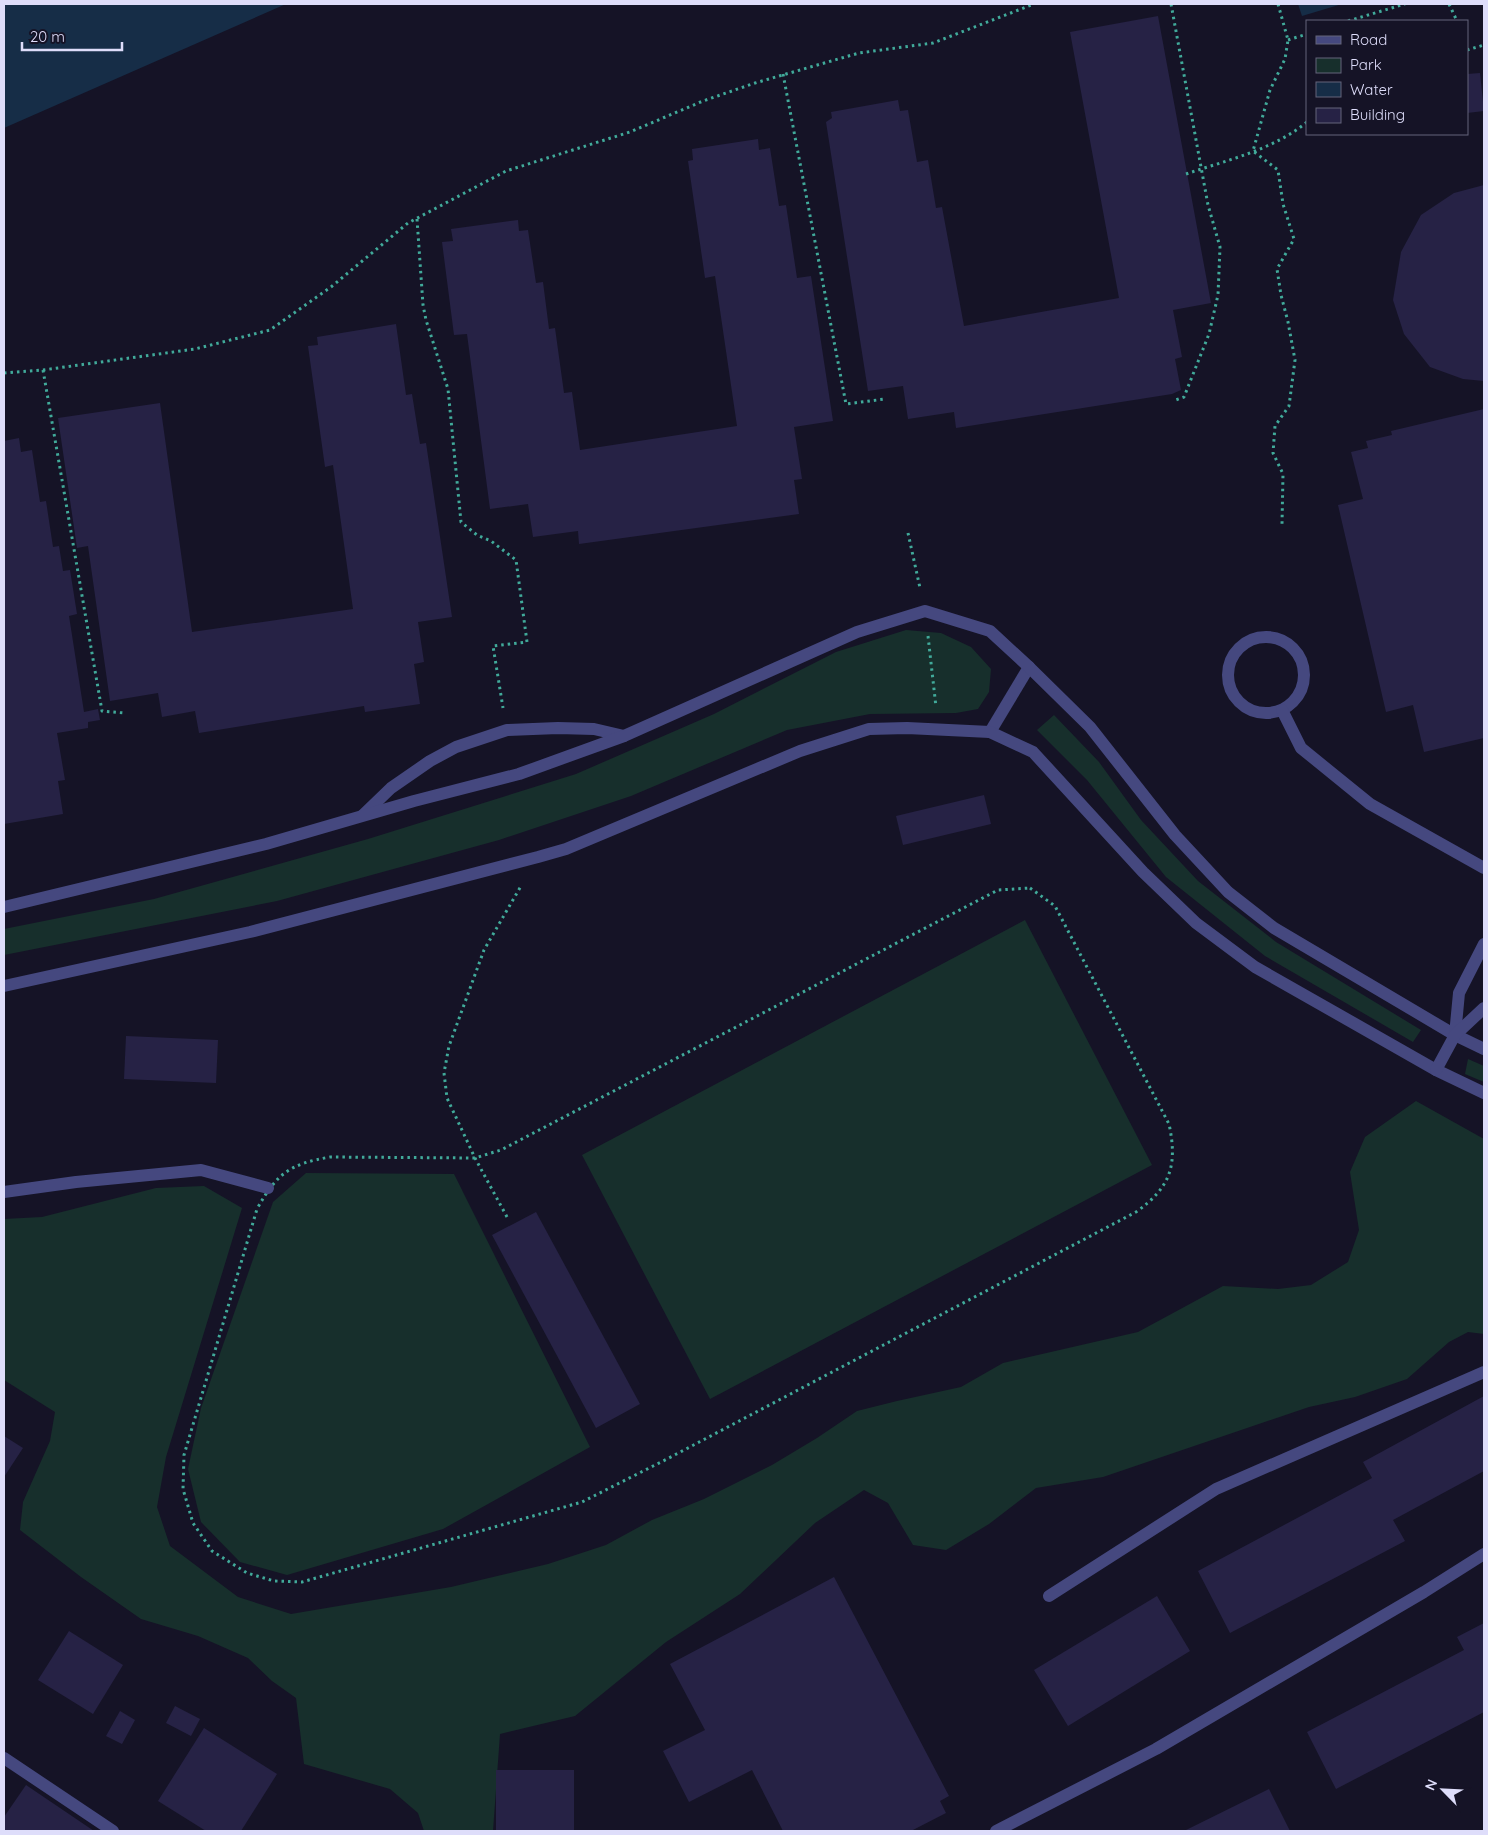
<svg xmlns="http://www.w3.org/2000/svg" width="1488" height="1835" font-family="Quicksand,sans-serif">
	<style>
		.green { fill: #172f2c }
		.water { fill: #162d47 }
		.building { fill: #262245 }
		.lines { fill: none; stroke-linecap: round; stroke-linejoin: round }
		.path { stroke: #41aa9a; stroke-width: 3; stroke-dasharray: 2.5 4; stroke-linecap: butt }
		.minor { stroke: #45487f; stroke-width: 12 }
	</style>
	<rect width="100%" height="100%" fill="#151326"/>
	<g class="green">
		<path d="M906,630L941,633L971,647L991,669L989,692L978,709L956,713L870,714L787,730L631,796L499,840L277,901L4,955V929L154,899L368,839L576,774L714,714L836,652Z"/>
		<path d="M1054,715L1099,762L1141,820L1198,881L1276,942L1421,1030L1413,1042L1265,956L1166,877L1087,780L1037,730Z"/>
		<path d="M1025,920L1152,1165L710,1399L582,1155Z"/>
		<path d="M1468,1059L1484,1066V1082L1465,1074Z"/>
		<path d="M1416,1101L1484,1139V1334L1468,1332L1449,1342L1407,1379L1355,1397L1309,1407L1103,1477L1036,1488L989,1524L946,1550L913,1545L888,1503L864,1490L815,1523L740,1594L666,1642L575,1716L500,1734L493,1831H424L418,1813L390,1789L304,1764L296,1698L272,1681L248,1658L198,1636L141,1619L81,1577L20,1530L23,1502L50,1441L55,1412L4,1380V1219L42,1217L156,1188L204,1186L242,1208L166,1457L157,1507L170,1546L238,1597L291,1614L451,1587L548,1564L606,1545L652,1520L704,1499L772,1465L817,1438L857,1411L897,1401L961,1387L1003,1363L1138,1332L1223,1286L1278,1289L1311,1285L1348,1262L1359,1230L1350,1172L1365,1137Z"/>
		<path d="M306,1173L454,1174L590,1447L443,1529L287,1575L240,1562L201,1522L188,1469L201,1408L273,1202Z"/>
	</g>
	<g class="water">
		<path d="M4,4H286L4,128Z"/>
		<path d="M1298,4H1342L1302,16Z"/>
	</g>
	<g class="building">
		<path d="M1158,16L1211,303L1173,310L1182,357L1175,359L1181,390L1172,394L956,428L954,412L908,419L903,386L868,391L826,122L832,118L831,112L898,100L900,111L908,110L917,162L928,160L936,208L942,207L964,326L1119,298L1070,32Z"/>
		<path d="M1480,73L1484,111L1467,113V74Z"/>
		<path d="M758,139L759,150L770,148L779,206L786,205L797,278L811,276L833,421L794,427L802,479L794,480L799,514L579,544L578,531L533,537L528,504L490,509L467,334L454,335L442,242L453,241L451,229L518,220L519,231L528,230L536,283L543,282L549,329L555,328L564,393L572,392L580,450L737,426L715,276L705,278L688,161L693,160L692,149Z"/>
		<path d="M1484,185V381L1463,379L1430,367L1404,334L1393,300L1401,252L1421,215L1454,193Z"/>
		<path d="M396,324L406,395L412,394L420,444L426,443L452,617L418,622L424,662L414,664L420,704L365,712L364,706L199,733L195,711L162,717L158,693L110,701L88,546L77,548L58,418L160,403L192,632L353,609L333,465L325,467L308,346L318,345L317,337Z"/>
		<path d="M1484,409V738L1424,752L1413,705L1386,712L1338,505L1363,499L1351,452L1368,448L1366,441L1392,435L1391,431Z"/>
		<path d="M19,438L21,452L32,450L40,502L46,501L53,547L59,546L63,571L70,570L77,614L69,616L84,712L98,709L100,720L88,722V728L57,733L65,780L58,781L63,814L4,824V441Z"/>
		<path d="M984,795L991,824L903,845L896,816Z"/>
		<path d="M126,1036L218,1040L216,1083L124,1079Z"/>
		<path d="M536,1212L640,1404L596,1428L492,1235Z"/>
		<path d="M1484,1396V1471L1393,1520L1405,1541L1230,1633L1198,1571L1372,1478L1363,1462Z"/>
		<path d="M4,1436L23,1448L4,1477Z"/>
		<path d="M834,1577L949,1796L940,1801L946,1813L911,1831H783L752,1770L689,1802L663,1751L705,1730L670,1664Z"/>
		<path d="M1157,1596L1190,1651L1068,1726L1034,1670Z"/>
		<path d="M1484,1623V1712L1336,1789L1307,1732L1464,1650L1457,1637Z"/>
		<path d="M69,1631L123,1665L93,1714L38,1680Z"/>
		<path d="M175,1706L200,1719L191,1736L166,1723Z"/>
		<path d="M120,1711L135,1720L122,1744L106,1736Z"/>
		<path d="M204,1728L277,1774L241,1831H206L158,1801Z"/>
		<rect x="496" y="1770" width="78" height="61"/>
		<path d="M26,1785L94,1831H4V1817Z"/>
		<path d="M1269,1789L1290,1831H1184Z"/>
	</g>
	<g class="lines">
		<g class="path">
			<path d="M1171,4L1208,205L1220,247L1218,295L1209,334L1184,397L1173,401"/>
			<path d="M1278,4L1288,40L1285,59L1270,90L1253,151L1278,170L1283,204L1294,239L1277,269L1281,295L1288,322L1295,360L1289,406L1275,426L1273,453L1283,474L1282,524"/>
			<path d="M1449,4L1457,21"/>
			<path d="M1348,21L1405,4"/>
			<path d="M1288,40L1307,34"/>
			<path d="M1467,50L1484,45"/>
			<path d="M783,74L846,404L885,399"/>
			<path d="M1186,174C1227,160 1273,150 1307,122"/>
			<path d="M417,219L423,305L426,320L448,389L461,522L477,535L491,541L516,560L527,642L493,646L503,708"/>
			<path d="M43,370L102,711L124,713"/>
			<path d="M4,373L43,370L195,349L270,330L331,287L408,223L506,171L630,132L703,101L755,83L859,53L933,43L1034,4"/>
			<path d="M908,533L920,588"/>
			<path d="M928,636L936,707"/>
			<path d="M1030,888L1055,906L1169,1124C1178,1166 1170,1188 1136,1212L667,1459L582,1502L302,1582L274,1581L247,1573L212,1551L193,1523L183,1489L184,1455L257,1209C277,1173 290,1164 330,1157L475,1158L501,1150L998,890Z"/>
			<path d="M507,1217L475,1158L447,1098L444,1073L449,1046L484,950L521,886"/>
		</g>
		<g class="minor">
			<circle cx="1266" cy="675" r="38"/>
			<path d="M1282,710L1301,748L1370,804L1484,868"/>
			<path d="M990,732L1029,667"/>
			<path d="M363,815L391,788L430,761L456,747L507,730L558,728L594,729L624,736"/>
			<path d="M4,907L266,844L414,801L519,774L624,736L857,632L925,611L990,631L1029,667L1090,727L1175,835L1228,892L1274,928L1455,1035L1484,1049"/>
			<path d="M4,986L250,932L538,857L566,849L800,751L869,729L907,728L990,732L1033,752L1143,872L1196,923L1255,967L1436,1070L1484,1093"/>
			<path d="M1455,1035L1459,993L1484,944"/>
			<path d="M1436,1070L1455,1035L1484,1008"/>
			<path d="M4,1192L76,1182L201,1170L268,1188"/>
			<path d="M1049,1596L1216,1489L1484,1372"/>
			<path d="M4,1758L113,1831"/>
			<path d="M996,1831L1156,1749L1424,1592L1484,1554"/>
		</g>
	</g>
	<rect width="1488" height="1835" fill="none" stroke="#deddfa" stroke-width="10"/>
	<rect x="1306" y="20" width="162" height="115" fill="#151326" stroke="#65647b"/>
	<rect x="1316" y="36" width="25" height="8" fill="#45487f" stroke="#65647b"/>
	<text x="1350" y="45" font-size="15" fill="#deddfa">Road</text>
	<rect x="1316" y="58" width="25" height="15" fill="#172f2c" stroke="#65647b"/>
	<text x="1350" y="70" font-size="15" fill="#deddfa">Park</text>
	<rect x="1316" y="82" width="25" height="15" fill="#162d47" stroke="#65647b"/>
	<text x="1350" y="95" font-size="15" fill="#deddfa">Water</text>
	<rect x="1316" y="108" width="25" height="15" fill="#262245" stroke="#65647b"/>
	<text x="1350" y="120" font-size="15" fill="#deddfa">Building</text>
	<g transform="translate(1443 1790) rotate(294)" stroke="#151326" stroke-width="4" paint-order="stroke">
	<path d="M0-4L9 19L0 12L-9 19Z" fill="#deddfa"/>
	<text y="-8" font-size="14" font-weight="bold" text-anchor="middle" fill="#deddfa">N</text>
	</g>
	<path d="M22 42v8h100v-8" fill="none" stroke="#deddfa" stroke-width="2.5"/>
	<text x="30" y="42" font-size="15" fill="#deddfa" stroke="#151326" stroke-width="4" paint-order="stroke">20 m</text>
</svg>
